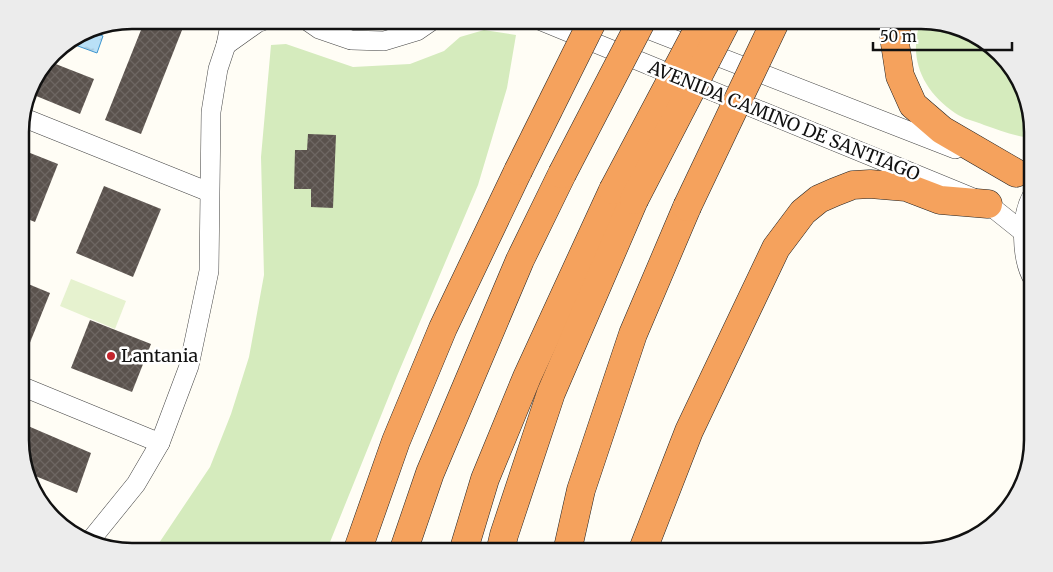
<svg xmlns="http://www.w3.org/2000/svg" width="1053" height="572" font-family="Merriweather,serif">
	<style>
		.park { fill: #d5ebbd }
		.pitch { fill: #e6f2cf }
		.water { fill: url(#water-ripples); stroke: #3f96cf }
		.building { fill: url(#building-cross-hatch) }
		.lines { fill: none; stroke-linecap: round; stroke-linejoin: round }
		.minor-casing { stroke: #444; stroke-width: 20 }
		.highway-casing { stroke: #222; stroke-width: 29 }
		.minor { stroke: #fff; stroke-width: 19 }
		.highway { stroke: #f5a25d; stroke-width: 28 }
		.highway-bridge-casing { stroke: #222; stroke-width: 29; stroke-linecap: butt }
		.highway-bridge { stroke: #f5a25d; stroke-width: 28 }
		.poi-dot { fill: #c4262e; stroke: #fff; stroke-width: 2 }
		.labels { text-anchor: middle; stroke-width: 5; stroke-linejoin: round; paint-order: stroke }
		.street-label { font-size: 18px; fill: #111; stroke: #fff }
		.poi-label { font-size: 18px; fill: #111; stroke: #fff; text-anchor: start }
		.rim { fill: none; stroke: #111; stroke-width: 2.5 }
	</style>
	<defs>
		<pattern id="water-ripples" width="26" height="14" patternUnits="userSpaceOnUse" patternTransform="scale(1.25)"><rect width="26" height="14" fill="#b9e0f7"/><path d="M2 4q2-2 4 0t4 0M15 11q2-2 4 0t4 0" fill="none" stroke="#9ebfd3"/></pattern>
		<pattern id="building-cross-hatch" width="8" height="8" patternUnits="userSpaceOnUse" patternTransform="scale(1.25)"><rect width="8" height="8" fill="#5a524d"/><path d="M0 0l8 8M0 8l8-8" fill="none" stroke="#6d6662"/></pattern>
	</defs>
	<rect width="100%" height="100%" fill="#fffdf5"/>
	<g class="park">
		<path d="M921,20L971,32L1014,69L1032,117V138C1016,137 999,130 984,125C975,121 963,119 955,113C923,91 907,58 921,20Z"/>
		<path d="M484,30L516,35L507,88L478,185L397,376L326,552H153L210,467L231,414L249,357L264,275L261,157L271,45L286,44L353,67L410,64L444,51L460,37Z"/>
	</g>
	<path class="pitch" d="M71,279L126,301L115,329L60,306Z"/>
	<path class="water" d="M87,30L103,36L97,53L67,42Z"/>
	<g class="building">
		<path d="M145,20H186L141,134L105,120Z"/>
		<path d="M48,61L94,79L80,114L29,93L31,83Z"/>
		<path d="M308,134L336,135L333,208L311,207V189H294L295,150H307Z"/>
		<path d="M20,149L58,164L35,222L20,216Z"/>
		<path d="M104,186L161,209L133,277L76,253Z"/>
		<path d="M21,281L50,293L27,350L21,347Z"/>
		<path d="M90,320L151,344L132,392L71,368Z"/>
		<path d="M21,423L91,453L77,493L28,473L21,455Z"/>
	</g>
	<g class="lines">
		<defs>
			<g id="minor">
				<path d="M306,20L319,29L351,40L384,41L417,31L433,20"/>
				<path d="M539,20L988,204L1023,232"/>
				<path d="M624,20L955,149"/>
				<path d="M226,45L257,23L265,20"/>
				<path d="M22,117L209,192"/>
				<path d="M1032,196C1020,217 1021,258 1033,279"/>
				<path d="M21,386L160,443"/>
				<path d="M89,542L136,484L160,443L189,366L209,271L211,112L218,69L226,45L231,20"/>
			</g>
			<g id="highway">
				<path d="M899,20L894,37L900,76L913,105L942,130L1016,173"/>
				<path d="M357,552L396,441L443,328L518,171"/>
				<path d="M403,552L430,473L520,260L562,174"/>
				<path d="M463,552L485,479L527,377L613,190"/>
				<path d="M500,552L504,535L551,393L634,200"/>
				<path d="M567,552L581,490L633,334L687,207"/>
				<path d="M642,552L689,431L776,248L803,212L819,199L835,192L853,185L870,184L906,187L940,200L988,204"/>
			</g>
		</defs>
		<use href="#minor" class="minor-casing"/>
		<use href="#highway" class="highway-casing"/>
		<use href="#minor" class="minor"/>
		<use href="#highway" class="highway"/>
		<defs>
			<g id="highway-bridge">
				<path d="M518,171L593,20"/>
				<path d="M562,174L642,20"/>
				<path d="M613,190L703,20"/>
				<path d="M634,200L727,20"/>
				<path d="M687,207L776,20"/>
			</g>
		</defs>
		<use href="#highway-bridge" class="highway-bridge-casing"/>
		<use href="#highway-bridge" class="highway-bridge"/>
	</g>
	<circle class="poi-dot" cx="111" cy="356" r="5"/>
	<g class="labels">
		<g class="street-label">
			<text transform="translate(784 121) rotate(22)" y="6">AVENIDA CAMINO DE SANTIAGO</text>
		</g>
		<g class="poi-label">
			<text x="121" y="362">Lantania</text>
		</g>
	</g>
	<path d="M0 0H1053V572H0ZM132 29H921A103 103 0 0 1 1024 132V440A103 103 0 0 1 921 543H132A103 103 0 0 1 29 440V132A103 103 0 0 1 132 29Z" fill="#ececec" fill-rule="evenodd"/>
	<path class="rim" d="M132 29H921A103 103 0 0 1 1024 132V440A103 103 0 0 1 921 543H132A103 103 0 0 1 29 440V132A103 103 0 0 1 132 29Z"/>
	<path d="M873 42v8h139v-8" fill="none" stroke="#111111" stroke-width="2.5"/>
	<text x="880" y="42" font-size="15" fill="#111111" stroke="#ffffff" stroke-width="4" paint-order="stroke">50 m</text>
</svg>
